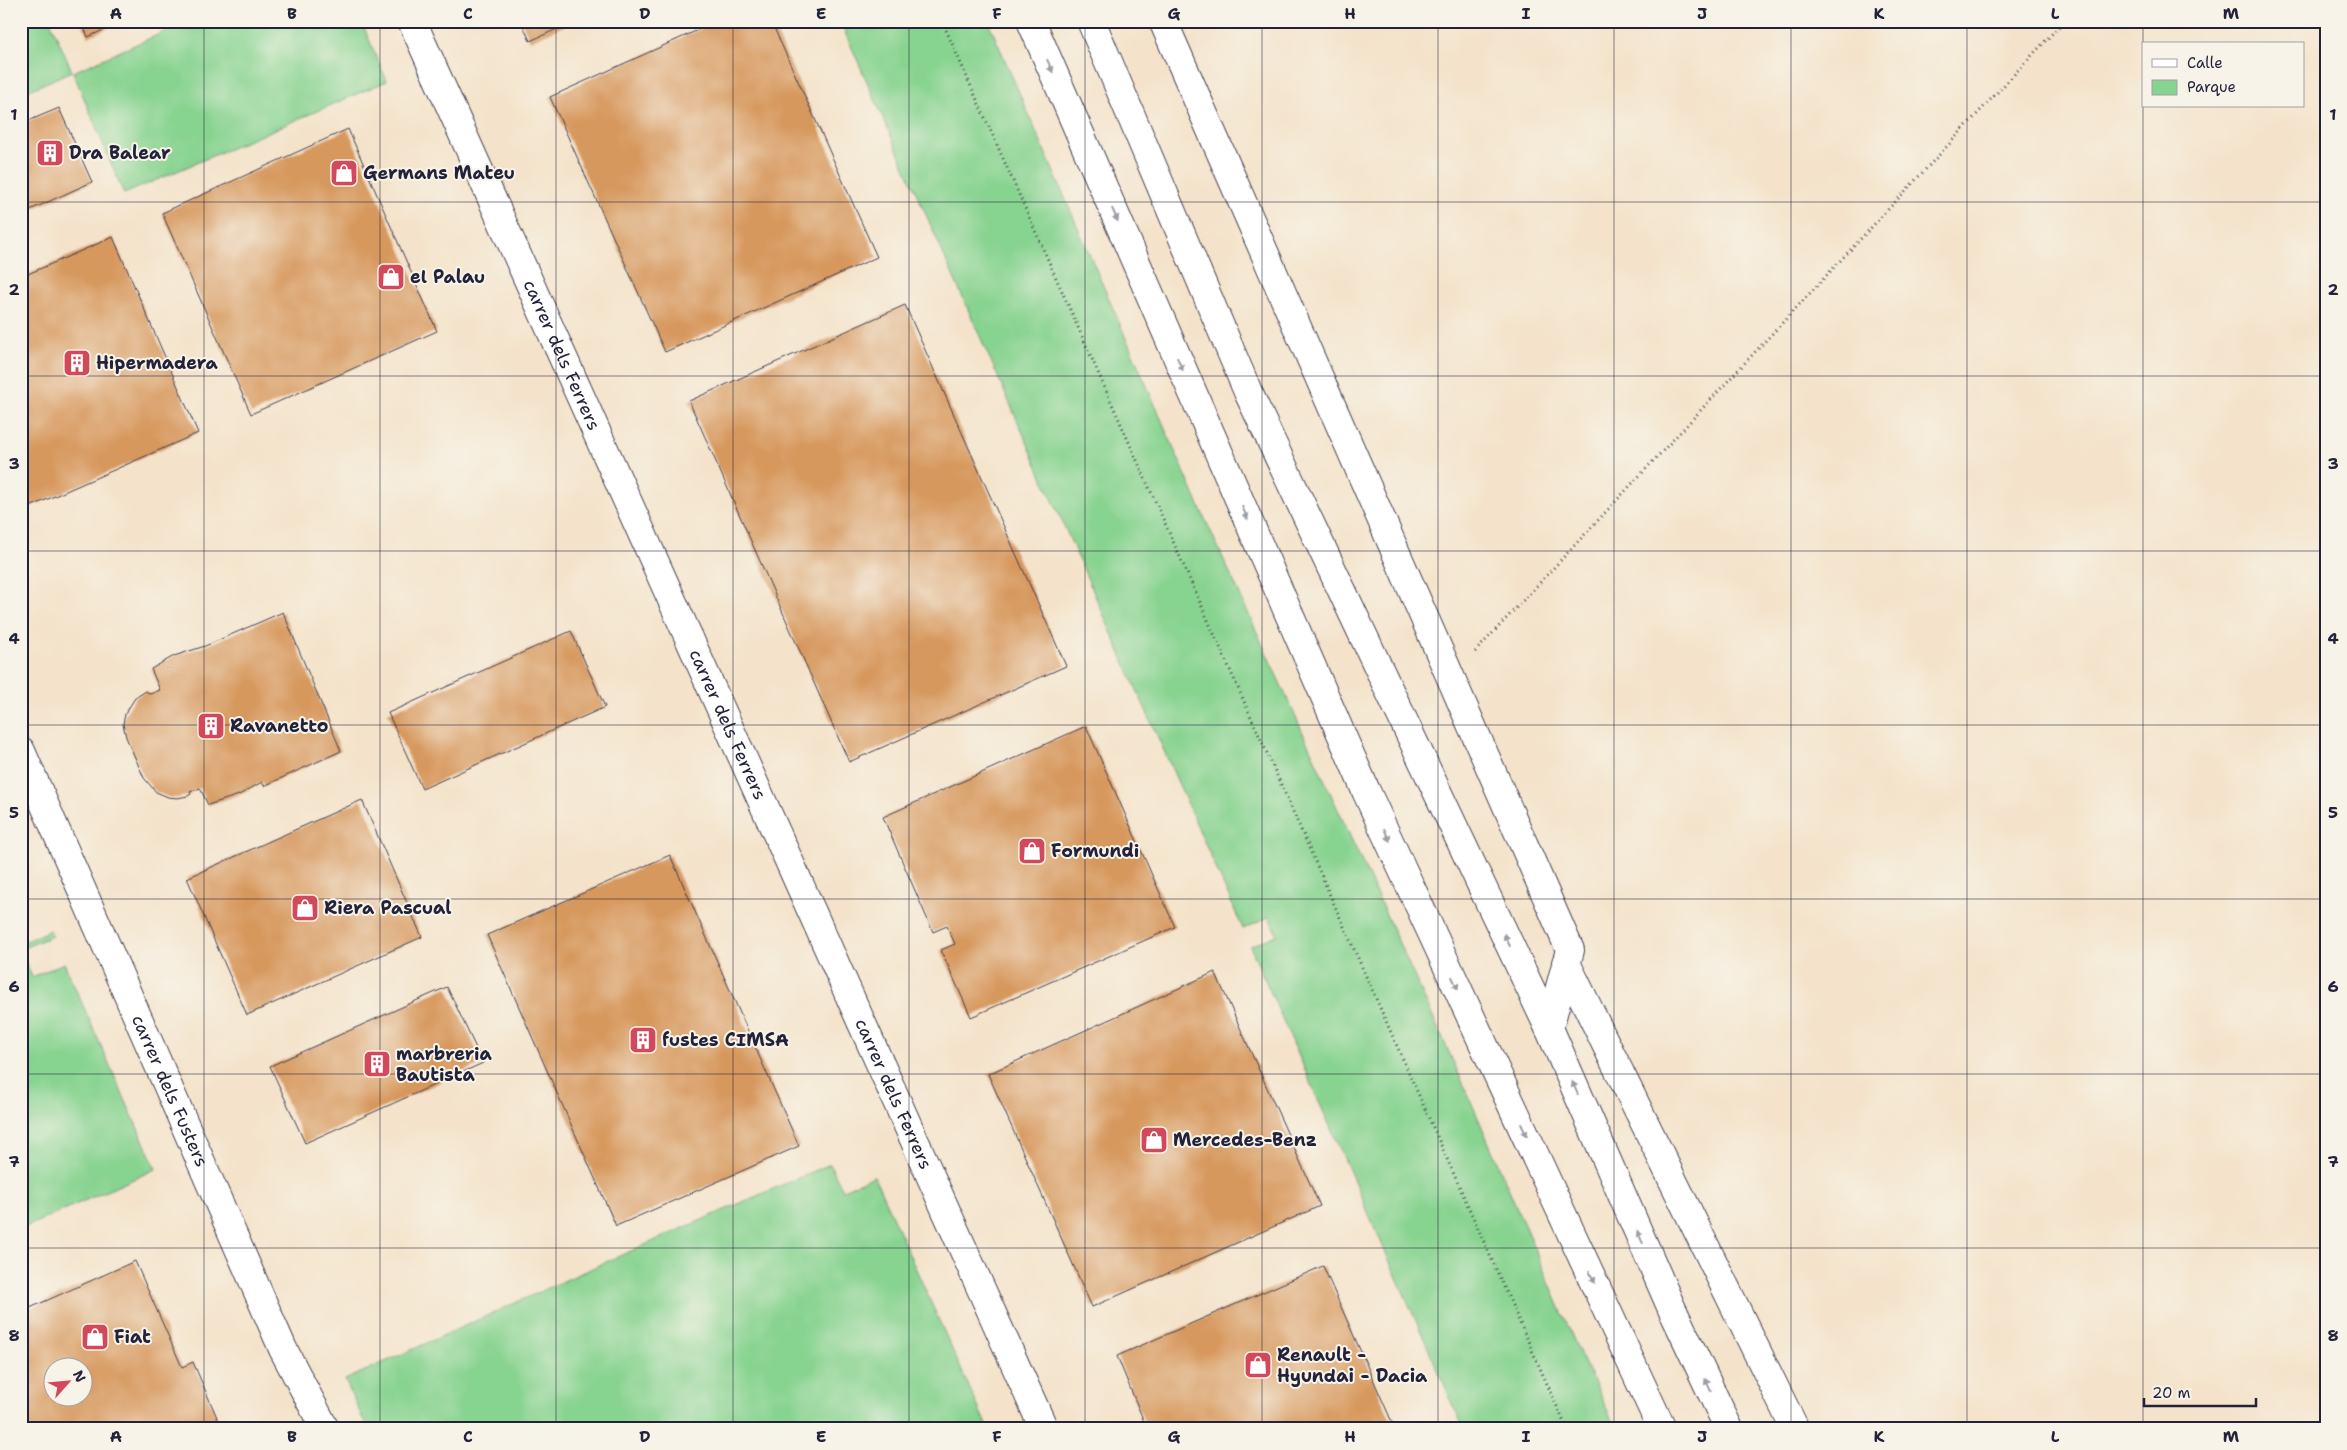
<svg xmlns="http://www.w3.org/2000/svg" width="2347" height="1450" font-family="'Shantell Sans',sans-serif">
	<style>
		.green { fill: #87d390; stroke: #547a66 }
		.building { fill: #d7985d; fill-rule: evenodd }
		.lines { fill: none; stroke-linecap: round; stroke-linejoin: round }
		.minor-casing { stroke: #423f50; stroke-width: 30 }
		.trunk-casing { stroke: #423f50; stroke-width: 30 }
		.path { stroke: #423f50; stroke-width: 3; stroke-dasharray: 1 4; stroke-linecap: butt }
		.minor { stroke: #fff; stroke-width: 28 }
		.trunk { stroke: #fff; stroke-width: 28 }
		.oneway { fill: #9c9ca7 }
		.grid { fill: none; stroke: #22223b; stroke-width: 1; stroke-opacity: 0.55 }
		.labels { text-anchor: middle; stroke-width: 4; stroke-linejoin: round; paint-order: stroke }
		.poi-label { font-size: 18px; font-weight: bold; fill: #22223b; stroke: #f7f3e8; text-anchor: start }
		.street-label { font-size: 18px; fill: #22223b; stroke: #f7f3e8 }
		.neatline { fill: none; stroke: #22223b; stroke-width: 2 }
		.grid-label { font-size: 16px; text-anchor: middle; font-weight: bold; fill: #22223b }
	</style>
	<rect width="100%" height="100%" fill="#f7f3e8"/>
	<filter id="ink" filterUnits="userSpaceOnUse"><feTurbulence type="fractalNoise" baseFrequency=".02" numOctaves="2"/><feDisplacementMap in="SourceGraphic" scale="10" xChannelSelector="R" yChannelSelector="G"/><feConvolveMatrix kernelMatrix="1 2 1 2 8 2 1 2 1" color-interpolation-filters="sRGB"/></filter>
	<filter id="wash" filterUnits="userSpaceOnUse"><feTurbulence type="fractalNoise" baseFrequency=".0096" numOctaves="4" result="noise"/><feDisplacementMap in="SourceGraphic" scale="20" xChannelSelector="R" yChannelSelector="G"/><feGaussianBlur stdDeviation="1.12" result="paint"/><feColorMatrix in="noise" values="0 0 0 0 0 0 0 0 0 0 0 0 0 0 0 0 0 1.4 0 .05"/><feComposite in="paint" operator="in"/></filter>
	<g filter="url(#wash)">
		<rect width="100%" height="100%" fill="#f4e3ca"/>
		<g class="green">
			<path d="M21,21H50L72,71L21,94Z"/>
			<path d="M189,21H361L387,81L124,194L73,72Z"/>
			<path d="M840,21H988L1196,499L1463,1083L1576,1345L1616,1429H1464L1250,946L1277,935L1269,917L1243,929Z"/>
			<path d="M50,930L52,936L21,949V943Z"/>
			<path d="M21,952L32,977L64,963L156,1169L21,1229Z"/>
			<path d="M830,1164L843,1190L874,1176L988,1429H371L363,1419L345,1380L601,1264Z"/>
		</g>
		<g id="blocks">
			<g class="building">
				<path d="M81,21H123L88,37Z"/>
				<path d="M521,21H575L530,41Z"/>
				<path d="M718,21H771L877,257L665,352L550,97Z"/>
				<path d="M59,108L92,182L21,214V124Z"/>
				<path d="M348,129L437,331L251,414L162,213Z"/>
				<path d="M113,237L198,433L23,510L21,505V277Z"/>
				<path d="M905,305L1066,666L849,762L689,401Z"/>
				<path d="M283,612L341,751L264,786L262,782L239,795L208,805L200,788L190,792L191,794L188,796L177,798L168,797L156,792L144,778L126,737L123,724L125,714L135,698L146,691L150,694L160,690L151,669L174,656L205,646Z"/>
				<path d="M571,631L605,707L422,789L388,713Z"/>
				<path d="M1086,726L1175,927L971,1017L941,950L955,944L947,926L933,932L883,817Z"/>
				<path d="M362,800L422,937L247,1015L187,878Z"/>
				<path d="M670,855L799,1146L616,1226L487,935Z"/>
				<path d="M1215,972L1320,1206L1092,1307L988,1074Z"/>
				<path d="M447,987L483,1063L305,1143L270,1066Z"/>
				<path d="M135,1261L182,1367L193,1362L222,1429H30L21,1422V1312ZM52,1368H82V1398H52Z"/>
				<path d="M1323,1266L1395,1429H1147L1117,1356Z"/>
			</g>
		</g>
	</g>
	<g filter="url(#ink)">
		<use href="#blocks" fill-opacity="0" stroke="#423f50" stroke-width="1"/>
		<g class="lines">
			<defs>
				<g id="minor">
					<path id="s1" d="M412,21L1044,1429"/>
					<path d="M1163,21L1570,950L1549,1028"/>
					<path id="s2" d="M21,751L283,1349L325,1429"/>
					<path d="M1566,963L1795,1429"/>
				</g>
				<g id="trunk">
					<path d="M1031,21L1366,791L1662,1429"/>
					<path d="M1091,21L1248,392L1549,1028L1672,1309L1729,1429"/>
				</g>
			</defs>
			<use href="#minor" class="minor-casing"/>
			<use href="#trunk" class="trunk-casing"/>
			<g class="path">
				<path d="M942,21L1567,1429"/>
				<path d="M1475,652L2064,21"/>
			</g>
			<use href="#minor" class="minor"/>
			<use href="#trunk" class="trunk"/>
		</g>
		<defs><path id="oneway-solid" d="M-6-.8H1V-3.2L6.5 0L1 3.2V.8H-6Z" transform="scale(1.25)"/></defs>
		<g class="oneway">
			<use href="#oneway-solid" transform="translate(1050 66) rotate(66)"/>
			<use href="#oneway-solid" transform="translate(1115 215) rotate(66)"/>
			<use href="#oneway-solid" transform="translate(1180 364) rotate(66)"/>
			<use href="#oneway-solid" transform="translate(1245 513) rotate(66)"/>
			<use href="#oneway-solid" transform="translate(1387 835) rotate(65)"/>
			<use href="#oneway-solid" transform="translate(1507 940) rotate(-115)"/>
			<use href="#oneway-solid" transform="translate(1455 983) rotate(65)"/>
			<use href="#oneway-solid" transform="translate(1575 1088) rotate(-114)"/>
			<use href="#oneway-solid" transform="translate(1524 1130) rotate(65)"/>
			<use href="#oneway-solid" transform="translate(1640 1237) rotate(-114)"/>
			<use href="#oneway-solid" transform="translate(1592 1277) rotate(65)"/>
			<use href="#oneway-solid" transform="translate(1708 1385) rotate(-115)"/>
		</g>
	</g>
	<path class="grid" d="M204,21V1429M380,21V1429M556,21V1429M733,21V1429M909,21V1429M1085,21V1429M1262,21V1429M1438,21V1429M1614,21V1429M1791,21V1429M1967,21V1429M2143,21V1429M21,202H2326M21,376H2326M21,551H2326M21,725H2326M21,899H2326M21,1074H2326M21,1248H2326"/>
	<defs>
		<symbol id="building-square" viewBox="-11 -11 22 22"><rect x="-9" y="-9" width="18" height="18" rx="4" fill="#d1495b" stroke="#f7f3e8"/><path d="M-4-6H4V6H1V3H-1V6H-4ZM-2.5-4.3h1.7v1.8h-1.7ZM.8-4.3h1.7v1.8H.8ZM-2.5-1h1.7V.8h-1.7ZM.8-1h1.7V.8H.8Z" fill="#fff"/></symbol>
		<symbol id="shop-square" viewBox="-11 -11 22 22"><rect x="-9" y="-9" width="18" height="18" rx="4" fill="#d1495b" stroke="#f7f3e8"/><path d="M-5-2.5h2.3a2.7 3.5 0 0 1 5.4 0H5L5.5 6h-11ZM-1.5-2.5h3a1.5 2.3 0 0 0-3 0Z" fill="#fff"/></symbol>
	</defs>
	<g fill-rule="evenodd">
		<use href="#building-square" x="34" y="137" width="32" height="32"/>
		<use href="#shop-square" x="328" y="157" width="32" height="32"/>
		<use href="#shop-square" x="375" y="261" width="32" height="32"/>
		<use href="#building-square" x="61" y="347" width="32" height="32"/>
		<use href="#building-square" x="195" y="710" width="32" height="32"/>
		<use href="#shop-square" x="1016" y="835" width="32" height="32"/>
		<use href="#shop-square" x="289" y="892" width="32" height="32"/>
		<use href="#building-square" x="627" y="1024" width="32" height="32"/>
		<use href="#building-square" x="361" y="1048" width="32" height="32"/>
		<use href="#shop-square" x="1138" y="1124" width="32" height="32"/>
		<use href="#shop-square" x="79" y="1321" width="32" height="32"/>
		<use href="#shop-square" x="1242" y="1349" width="32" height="32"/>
	</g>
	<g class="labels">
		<g class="poi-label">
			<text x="69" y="159">Dra Balear</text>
			<text x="363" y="179">Germans Mateu</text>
			<text x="410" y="283">el Palau</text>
			<text x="96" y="369">Hipermadera</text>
			<text x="230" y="732">Ravanetto</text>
			<text x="1051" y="857">Formundi</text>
			<text x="324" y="914">Riera Pascual</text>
			<text x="662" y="1046">fustes CIMSA</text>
			<text x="396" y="1060">marbreria<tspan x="396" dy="21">Bautista</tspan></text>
			<text x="1173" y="1146">Mercedes-Benz</text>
			<text x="114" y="1343">Fiat</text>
			<text x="1277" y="1361">Renault -<tspan x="1277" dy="21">Hyundai - Dacia</tspan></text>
		</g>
		<g class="street-label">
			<text dy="6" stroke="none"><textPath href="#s1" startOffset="366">carrer dels Ferrers</textPath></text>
			<text dy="6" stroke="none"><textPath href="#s1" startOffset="771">carrer dels Ferrers</textPath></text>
			<text dy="6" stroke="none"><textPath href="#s2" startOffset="371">carrer dels Fusters</textPath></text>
			<text dy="6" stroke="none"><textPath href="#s1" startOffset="1176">carrer dels Ferrers</textPath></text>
		</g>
	</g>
	<rect width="2347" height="1450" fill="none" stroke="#f7f3e8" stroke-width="55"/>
	<rect x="2142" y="42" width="162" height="65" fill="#f7f3e8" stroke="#a29fa3"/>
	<rect x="2152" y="59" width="25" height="8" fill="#ffffff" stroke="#a29fa3"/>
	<text x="2187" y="68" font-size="15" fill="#22223b">Calle</text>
	<rect x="2152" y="80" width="25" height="15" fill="#87d390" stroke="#a29fa3"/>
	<text x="2187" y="92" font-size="15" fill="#22223b">Parque</text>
	<g transform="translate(68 1382) rotate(63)"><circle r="24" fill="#f7f3e8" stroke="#a29fa3"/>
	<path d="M0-4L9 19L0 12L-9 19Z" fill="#d1495b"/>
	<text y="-8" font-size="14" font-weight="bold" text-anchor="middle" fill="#22223b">N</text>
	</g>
	<path d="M2144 1398v8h112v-8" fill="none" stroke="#22223b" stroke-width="2.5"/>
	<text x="2152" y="1398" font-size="15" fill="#22223b" stroke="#f7f3e8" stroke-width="4" paint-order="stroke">20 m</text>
	<rect x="28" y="28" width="2292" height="1394" class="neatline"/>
	<g class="grid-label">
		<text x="116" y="19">A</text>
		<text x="292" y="19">B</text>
		<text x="468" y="19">C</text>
		<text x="645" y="19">D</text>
		<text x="821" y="19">E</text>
		<text x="997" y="19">F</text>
		<text x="1174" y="19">G</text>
		<text x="1350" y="19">H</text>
		<text x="1526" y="19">I</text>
		<text x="1702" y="19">J</text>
		<text x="1879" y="19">K</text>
		<text x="2055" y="19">L</text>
		<text x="2231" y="19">M</text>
		<text x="14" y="120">1</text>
		<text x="2333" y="120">1</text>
		<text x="14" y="295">2</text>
		<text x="2333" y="295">2</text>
		<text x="14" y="469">3</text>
		<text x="2333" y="469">3</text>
		<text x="14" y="644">4</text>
		<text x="2333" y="644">4</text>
		<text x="14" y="818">5</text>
		<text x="2333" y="818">5</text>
		<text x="14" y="992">6</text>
		<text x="2333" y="992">6</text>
		<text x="14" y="1167">7</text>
		<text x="2333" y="1167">7</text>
		<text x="14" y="1341">8</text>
		<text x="2333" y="1341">8</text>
		<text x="116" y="1442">A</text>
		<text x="292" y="1442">B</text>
		<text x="468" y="1442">C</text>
		<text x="645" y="1442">D</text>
		<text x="821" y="1442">E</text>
		<text x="997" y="1442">F</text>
		<text x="1174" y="1442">G</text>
		<text x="1350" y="1442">H</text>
		<text x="1526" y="1442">I</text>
		<text x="1702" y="1442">J</text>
		<text x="1879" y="1442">K</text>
		<text x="2055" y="1442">L</text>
		<text x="2231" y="1442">M</text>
	</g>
</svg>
